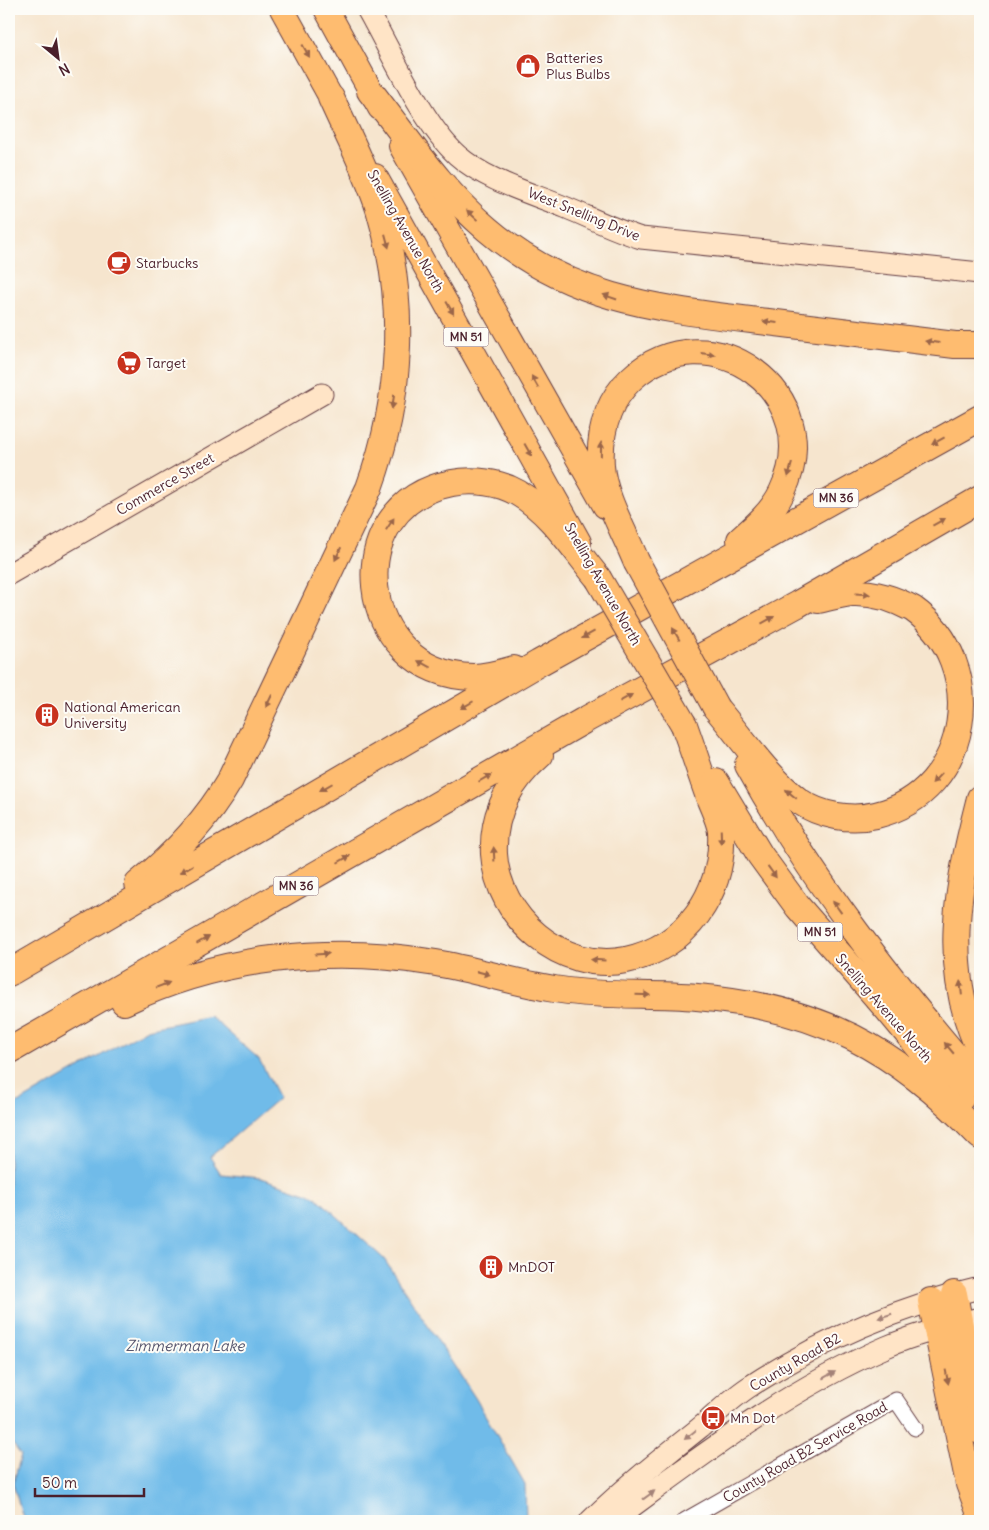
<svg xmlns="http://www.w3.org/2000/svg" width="989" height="1530" font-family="Delius,sans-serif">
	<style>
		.water { fill: #6fbbe9; stroke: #5c6d8a }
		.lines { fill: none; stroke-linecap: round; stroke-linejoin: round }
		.street-casing { stroke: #643d43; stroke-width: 17 }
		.secondary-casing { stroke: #643d43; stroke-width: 23 }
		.primary-casing { stroke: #643d43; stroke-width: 26 }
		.highway-casing { stroke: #643d43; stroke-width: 28 }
		.street { stroke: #fff; stroke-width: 15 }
		.secondary { stroke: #ffe4c6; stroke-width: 21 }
		.primary { stroke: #febc70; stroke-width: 24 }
		.highway { stroke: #febc70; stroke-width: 26 }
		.highway-bridge-casing { stroke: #643d43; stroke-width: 28; stroke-linecap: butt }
		.highway-bridge { stroke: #febc70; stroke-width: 26 }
		.oneway { fill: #9b664a }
		.oneway2 { fill: #a48278 }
		.labels { text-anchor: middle; stroke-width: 4; stroke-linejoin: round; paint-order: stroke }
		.shield { fill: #fdfcf7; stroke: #806168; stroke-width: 1 }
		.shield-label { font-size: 12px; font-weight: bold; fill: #4a1f2b }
		.poi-label { font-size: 14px; fill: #4a1f2b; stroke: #fdfcf7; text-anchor: start }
		.street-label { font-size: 14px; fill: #4a1f2b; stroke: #fdfcf7 }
		.water-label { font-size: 15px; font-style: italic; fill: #57566e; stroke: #fdfcf7 }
	</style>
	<rect width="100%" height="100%" fill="#fdfcf7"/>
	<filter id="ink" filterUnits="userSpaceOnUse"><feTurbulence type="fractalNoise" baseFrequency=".02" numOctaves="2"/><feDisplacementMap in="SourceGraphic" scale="10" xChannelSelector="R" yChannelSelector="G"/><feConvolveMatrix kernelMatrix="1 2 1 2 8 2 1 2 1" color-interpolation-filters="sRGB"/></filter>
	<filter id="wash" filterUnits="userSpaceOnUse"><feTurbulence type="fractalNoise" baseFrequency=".0096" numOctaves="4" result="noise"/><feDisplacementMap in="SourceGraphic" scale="20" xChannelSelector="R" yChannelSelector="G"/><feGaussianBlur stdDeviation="1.12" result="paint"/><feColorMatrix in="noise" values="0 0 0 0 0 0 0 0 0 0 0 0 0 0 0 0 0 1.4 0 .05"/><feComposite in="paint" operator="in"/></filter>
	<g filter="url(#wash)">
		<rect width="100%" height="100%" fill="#f6e5ce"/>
		<path class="water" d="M210,1016L259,1059L279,1098L210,1157L221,1174L261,1178L315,1196L384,1259L476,1399L525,1484L526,1521H24L13,1484L21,1455L9,1439V1108L147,1029Z"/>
	</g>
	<g filter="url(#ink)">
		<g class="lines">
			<defs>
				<path id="street" d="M684,1521L896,1400L915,1428"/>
				<g id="secondary">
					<path d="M367,9C391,51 422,123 457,155C486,181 531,193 567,208C591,218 615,230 641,238L980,273"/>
					<path d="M9,574L322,394"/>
					<path d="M590,1521C625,1487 663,1457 702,1426C718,1412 734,1396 752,1385C822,1340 898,1307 980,1288"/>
					<path d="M608,1521L626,1511C709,1450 791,1388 886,1347C916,1334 949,1326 980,1318"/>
				</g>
				<g id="primary">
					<path d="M282,9L340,114"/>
					<path d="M326,9L380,108"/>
					<path d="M401,146L605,506"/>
					<path d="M375,176L579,542"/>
				</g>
				<g id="highway">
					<path d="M370,91C407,138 441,190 487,229C572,302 662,309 768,322C830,330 893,337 955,345H980"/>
					<path d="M636,561C625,533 603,496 601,466C599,433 607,402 631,379C709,307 830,393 782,492C773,511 756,526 740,540"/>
					<path d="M514,669C500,673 487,677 473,677C355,674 337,504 452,483C474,479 499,482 518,493C551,512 574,549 598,578"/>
					<path d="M716,708C740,736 770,780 799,801C821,816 850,821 876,815C973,792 989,663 913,609C895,599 873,592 851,593C840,594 829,598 818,600"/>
					<path d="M540,755C510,781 492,814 494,854C498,918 561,973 626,960C687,947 724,893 721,832C720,822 714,810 710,800C701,775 693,750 684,725"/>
					<path d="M748,765C812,882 894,985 980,1085"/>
					<path d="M716,782L760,855L798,907L888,1010L961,1098"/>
					<path d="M980,798C958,883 940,967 980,1051"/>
					<path d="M138,884C175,854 206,821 230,780L369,488C402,398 407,301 379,209C367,171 347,134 331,98"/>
					<path d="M9,973L539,663L980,418"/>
					<path d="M124,1002C221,956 330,945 436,963C478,970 518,984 561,990C606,997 652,993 697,997C819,1007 897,1049 980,1136"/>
					<path d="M9,1051L583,721L798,604L980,499"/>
					<path d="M954,1294L980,1431"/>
					<path d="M931,1301L969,1484L980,1514"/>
				</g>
			</defs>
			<use href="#street" class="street-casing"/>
			<use href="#secondary" class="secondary-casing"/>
			<use href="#primary" class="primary-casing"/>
			<use href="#highway" class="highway-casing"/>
			<use href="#street" class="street"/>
			<use href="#secondary" class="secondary"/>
			<use href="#primary" class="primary"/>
			<use href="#highway" class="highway"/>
			<defs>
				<g id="highway-bridge">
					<path d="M636,561L716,708"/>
					<path d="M598,578L684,725"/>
				</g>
			</defs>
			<use href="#highway-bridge" class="highway-bridge-casing"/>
			<use href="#highway-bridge" class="highway-bridge"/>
		</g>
		<defs><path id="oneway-solid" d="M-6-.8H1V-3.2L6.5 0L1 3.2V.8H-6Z" transform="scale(1.25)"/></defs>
		<g class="oneway">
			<use href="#oneway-solid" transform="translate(306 51) rotate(61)"/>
			<use href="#oneway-solid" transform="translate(472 215) rotate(-137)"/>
			<use href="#oneway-solid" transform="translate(387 241) rotate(75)"/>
			<use href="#oneway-solid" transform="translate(610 297) rotate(-161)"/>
			<use href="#oneway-solid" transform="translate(450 308) rotate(60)"/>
			<use href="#oneway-solid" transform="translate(770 322) rotate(-173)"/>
			<use href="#oneway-solid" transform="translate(932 342) rotate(-173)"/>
			<use href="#oneway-solid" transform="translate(708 354) rotate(7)"/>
			<use href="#oneway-solid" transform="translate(535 382) rotate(-119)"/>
			<use href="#oneway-solid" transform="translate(393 402) rotate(99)"/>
			<use href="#oneway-solid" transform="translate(938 441) rotate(151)"/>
			<use href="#oneway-solid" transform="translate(601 449) rotate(-89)"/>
			<use href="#oneway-solid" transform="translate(528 450) rotate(61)"/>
			<use href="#oneway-solid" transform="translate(790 470) rotate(105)"/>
			<use href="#oneway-solid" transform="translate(939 522) rotate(-29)"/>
			<use href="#oneway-solid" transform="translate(390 524) rotate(-57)"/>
			<use href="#oneway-solid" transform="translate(338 554) rotate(115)"/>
			<use href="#oneway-solid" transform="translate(863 594) rotate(4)"/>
			<use href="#oneway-solid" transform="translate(768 620) rotate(-29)"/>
			<use href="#oneway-solid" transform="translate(676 634) rotate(-119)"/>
			<use href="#oneway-solid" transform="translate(588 635) rotate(151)"/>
			<use href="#oneway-solid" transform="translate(424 664) rotate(-152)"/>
			<use href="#oneway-solid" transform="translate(626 698) rotate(-29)"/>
			<use href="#oneway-solid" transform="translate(269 701) rotate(116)"/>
			<use href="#oneway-solid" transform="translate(467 705) rotate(150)"/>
			<use href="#oneway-solid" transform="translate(485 778) rotate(-30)"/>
			<use href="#oneway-solid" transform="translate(937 778) rotate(133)"/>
			<use href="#oneway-solid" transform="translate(326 787) rotate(150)"/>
			<use href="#oneway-solid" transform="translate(791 794) rotate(-140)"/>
			<use href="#oneway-solid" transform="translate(721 837) rotate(88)"/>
			<use href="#oneway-solid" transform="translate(494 854) rotate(-93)"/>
			<use href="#oneway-solid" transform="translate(344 859) rotate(-30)"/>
			<use href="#oneway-solid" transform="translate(186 869) rotate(150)"/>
			<use href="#oneway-solid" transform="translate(772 872) rotate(54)"/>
			<use href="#oneway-solid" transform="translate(837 907) rotate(-126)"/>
			<use href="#oneway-solid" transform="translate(203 940) rotate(-30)"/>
			<use href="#oneway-solid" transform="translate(322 954) rotate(-3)"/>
			<use href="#oneway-solid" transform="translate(598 960) rotate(-176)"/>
			<use href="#oneway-solid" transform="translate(483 973) rotate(15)"/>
			<use href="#oneway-solid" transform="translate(163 985) rotate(-21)"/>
			<use href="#oneway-solid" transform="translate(961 988) rotate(-97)"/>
			<use href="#oneway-solid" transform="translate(643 995) rotate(2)"/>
			<use href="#oneway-solid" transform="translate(949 1048) rotate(-130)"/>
			<use href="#oneway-solid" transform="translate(947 1377) rotate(79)"/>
		</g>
		<g class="oneway2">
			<use href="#oneway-solid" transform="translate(885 1316) rotate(162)"/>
			<use href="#oneway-solid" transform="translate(829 1375) rotate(-28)"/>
			<use href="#oneway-solid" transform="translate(690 1435) rotate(141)"/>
			<use href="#oneway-solid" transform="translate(649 1495) rotate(-36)"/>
		</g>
	</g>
	<defs>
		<symbol id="shop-disc" viewBox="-11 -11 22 22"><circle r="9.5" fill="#c8321e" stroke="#fdfcf7"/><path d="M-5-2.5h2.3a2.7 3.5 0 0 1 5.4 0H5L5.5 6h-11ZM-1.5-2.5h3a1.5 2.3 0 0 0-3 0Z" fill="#fff"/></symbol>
		<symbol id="cafe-disc" viewBox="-11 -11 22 22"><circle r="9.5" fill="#c8321e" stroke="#fdfcf7"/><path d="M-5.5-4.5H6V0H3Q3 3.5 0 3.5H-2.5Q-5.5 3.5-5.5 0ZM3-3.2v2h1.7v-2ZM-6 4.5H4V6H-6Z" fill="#fff"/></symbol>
		<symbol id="supermarket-disc" viewBox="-11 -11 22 22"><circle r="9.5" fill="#c8321e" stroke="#fdfcf7"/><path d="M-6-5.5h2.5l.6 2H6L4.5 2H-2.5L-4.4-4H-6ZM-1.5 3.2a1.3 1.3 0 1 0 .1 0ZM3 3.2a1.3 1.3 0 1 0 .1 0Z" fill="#fff"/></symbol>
		<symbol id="building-disc" viewBox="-11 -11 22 22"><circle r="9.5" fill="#c8321e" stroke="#fdfcf7"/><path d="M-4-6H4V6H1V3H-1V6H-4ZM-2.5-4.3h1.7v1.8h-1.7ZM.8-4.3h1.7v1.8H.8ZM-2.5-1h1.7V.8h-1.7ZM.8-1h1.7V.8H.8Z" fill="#fff"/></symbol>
		<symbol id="bus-disc" viewBox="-11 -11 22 22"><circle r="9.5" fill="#c8321e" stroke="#fdfcf7"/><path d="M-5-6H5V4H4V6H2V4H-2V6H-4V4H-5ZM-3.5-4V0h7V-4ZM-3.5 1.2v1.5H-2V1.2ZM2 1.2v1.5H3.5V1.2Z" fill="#fff"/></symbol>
	</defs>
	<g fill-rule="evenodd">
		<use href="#shop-disc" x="514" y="52" width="28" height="28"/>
		<use href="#cafe-disc" x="105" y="249" width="28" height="28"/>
		<use href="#supermarket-disc" x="115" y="349" width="28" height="28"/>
		<use href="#building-disc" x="33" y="701" width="28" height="28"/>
		<use href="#building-disc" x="477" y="1253" width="28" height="28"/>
		<use href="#bus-disc" x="699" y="1404" width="28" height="28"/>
	</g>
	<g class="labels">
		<g class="shield">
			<rect x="443.5" y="327.5" width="45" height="19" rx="4"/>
			<rect x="813.5" y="488.5" width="45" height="19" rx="4"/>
			<rect x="273.5" y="876.5" width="45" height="19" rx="4"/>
			<rect x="797.5" y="922.5" width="45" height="19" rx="4"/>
		</g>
		<g class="shield-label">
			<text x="466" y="341">MN 51</text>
			<text x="836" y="502">MN 36</text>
			<text x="296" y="890">MN 36</text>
			<text x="820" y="936">MN 51</text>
		</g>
		<g class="poi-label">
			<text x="546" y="63">Batteries<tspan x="546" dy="16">Plus Bulbs</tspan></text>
			<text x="136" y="268">Starbucks</text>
			<text x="146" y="368">Target</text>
			<text x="64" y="712">National American<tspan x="64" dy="16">University</tspan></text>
			<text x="508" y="1272">MnDOT</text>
			<text x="730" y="1423">Mn Dot</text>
		</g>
		<g class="street-label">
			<text transform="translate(584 214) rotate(22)" y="5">West Snelling Drive</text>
			<text transform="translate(406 231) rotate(60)" y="5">Snelling Avenue North</text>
			<text transform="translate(165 484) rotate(-30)" y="5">Commerce Street</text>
			<text transform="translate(603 584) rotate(60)" y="5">Snelling Avenue North</text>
			<text transform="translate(884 1008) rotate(49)" y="5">Snelling Avenue North</text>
			<text transform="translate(795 1362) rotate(-30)" y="5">County Road B2</text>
			<text transform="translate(805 1452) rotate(-30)" y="5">County Road B2 Service Road</text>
		</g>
		<g class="water-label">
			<text x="185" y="1351">Zimmerman Lake</text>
		</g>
	</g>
	<rect width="989" height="1530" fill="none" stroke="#fdfcf7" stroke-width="30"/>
	<g transform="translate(58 58) rotate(151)" stroke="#fdfcf7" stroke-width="4" paint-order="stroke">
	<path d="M0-4L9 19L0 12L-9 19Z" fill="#4a1f2b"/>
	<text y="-8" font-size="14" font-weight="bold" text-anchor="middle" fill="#4a1f2b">N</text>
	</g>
	<path d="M35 1488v8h109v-8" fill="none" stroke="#4a1f2b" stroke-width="2.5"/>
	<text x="42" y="1488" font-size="15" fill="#4a1f2b" stroke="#fdfcf7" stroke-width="4" paint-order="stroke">50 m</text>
</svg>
